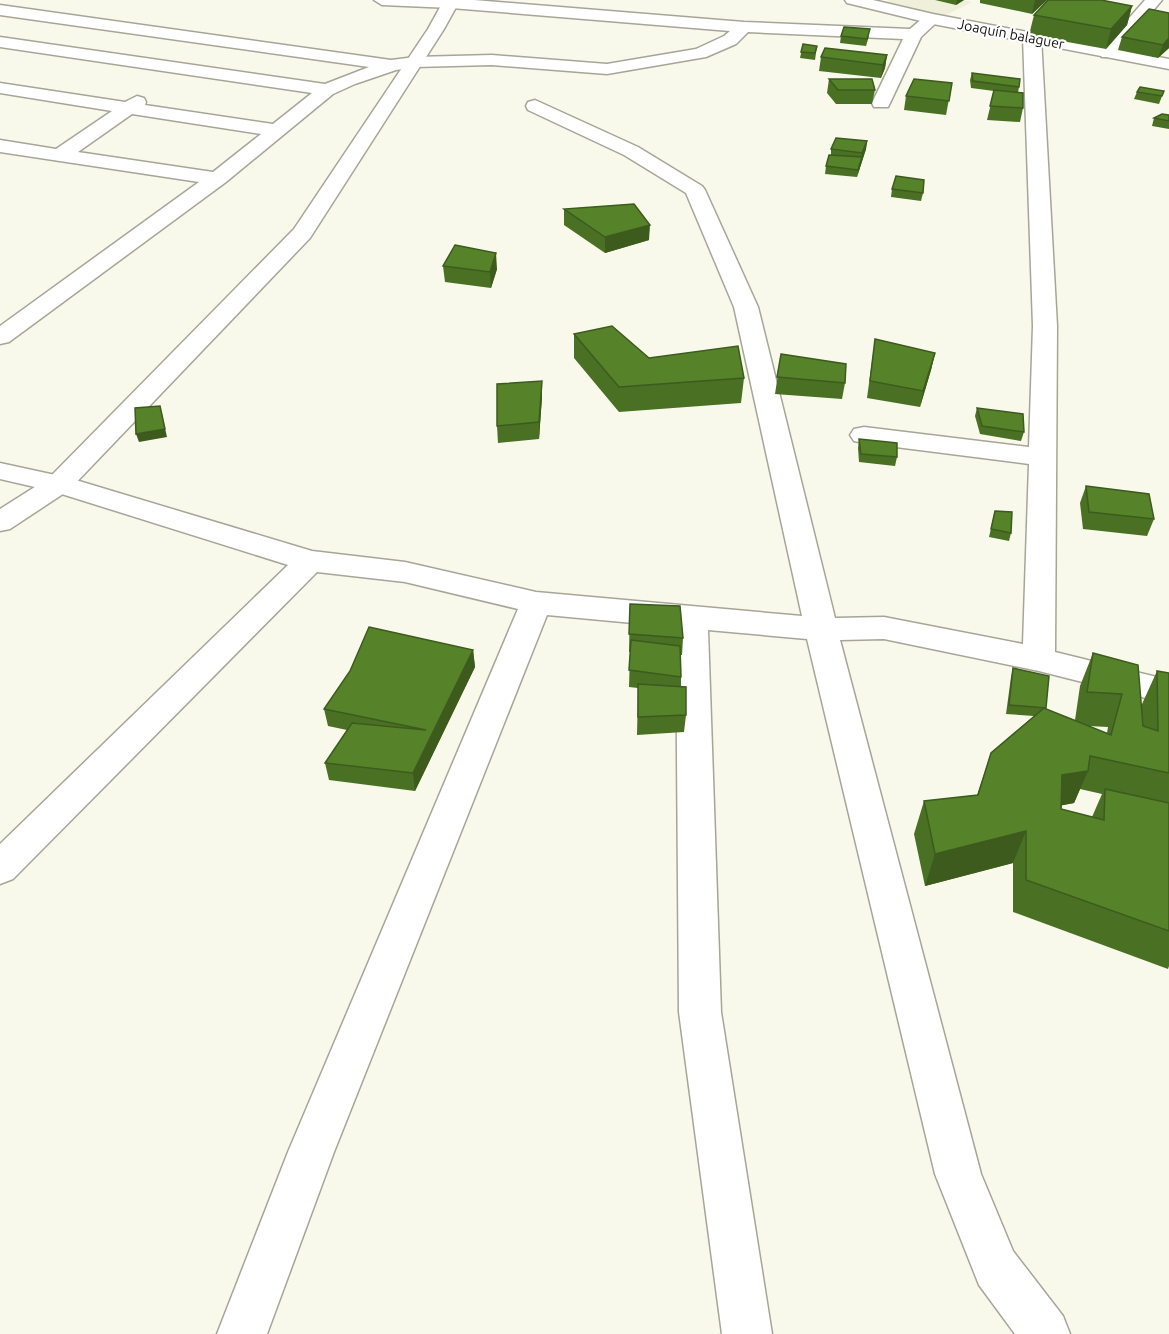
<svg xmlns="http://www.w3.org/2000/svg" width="1169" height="1334" font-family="Ubuntu,sans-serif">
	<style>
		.built { fill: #f0efd9 }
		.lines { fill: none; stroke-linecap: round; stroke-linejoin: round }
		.minor-casing { stroke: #a6a598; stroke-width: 3 }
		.secondary-casing { stroke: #a6a598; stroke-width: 3 }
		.minor { fill: #fff; fill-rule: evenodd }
		.secondary { fill: #fff; fill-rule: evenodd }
		.wall { fill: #4a7024; fill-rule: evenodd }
		.shaded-wall { fill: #3c5b1d }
		.building { fill: #56822a; stroke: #3c5b1d; stroke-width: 1.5 }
		.labels { text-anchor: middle; stroke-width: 4.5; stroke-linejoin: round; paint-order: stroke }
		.far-street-label { font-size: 14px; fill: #0f0f0a; stroke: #fff }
	</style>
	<rect width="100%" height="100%" fill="#f9f9eb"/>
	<path class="built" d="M890,0H962L972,2L942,17L884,3Z"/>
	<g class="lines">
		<defs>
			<g id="minor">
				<path d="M374,0H474L744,22L910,29L923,18L929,17L937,22L921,37L890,103L888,107H874L872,103L903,39L748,32L736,44L706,57L607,74L492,65L415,67L396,70L355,84L333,94L226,182L9,342L0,344V326L199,182L0,152V140L56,149L112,111L0,93V83L125,102L137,96L144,98L146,102L145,105L273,124L312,93L0,47V37L325,84L369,67L0,15V5L391,60L415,57L492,55L607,64L696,49L724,36L730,31L451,8L382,5ZM132,114L261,134L213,172L78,152Z"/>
				<path d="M1145,0H1162L1114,57H1102L1099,53L1102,49Z"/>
				<path d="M1032,32L1038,33L1041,37L1057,326L1055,652L1169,680V704L1039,671L884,639L840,640L981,1174L1013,1251L1063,1316L1070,1334H1015L979,1285L935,1174L807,639L708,630L721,1012L772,1334H722L679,1012L676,627L547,615L334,1152L267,1334H217L288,1152L518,609L405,582L317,572L13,879L0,884V844L288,565L52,491L0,479V463L69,478L312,551L405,562L536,592L802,616L734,307L686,193L624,155L528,110L526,106L528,102L535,100L638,147L702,186L705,190L758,307L835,618L884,617L1023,644L1029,464L864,443L854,441L850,435L854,429L864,427L1029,447L1033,326L1023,37L1026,33Z"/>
			</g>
			<g id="secondary">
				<path d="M444,0H460L444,29L310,238L69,490L10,529L0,531V509L49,478L294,229L428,29Z"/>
				<path d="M845,0H873L933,14L1169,59V69L933,24L847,3Z"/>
			</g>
		</defs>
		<use href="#minor" class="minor-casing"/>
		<use href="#secondary" class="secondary-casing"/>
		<use href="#minor" class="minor"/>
		<use href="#secondary" class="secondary"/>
	</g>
	<g class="wall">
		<path d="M935,0H964L956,5Z"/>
		<path d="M980,0H1047L1032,14L980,3Z"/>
		<path d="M1132,6L1127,25L1106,49L1029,35L1034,15Z"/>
		<path d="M1169,13V48L1158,58L1118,50L1122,37Z"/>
		<path d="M841,36H869L866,46L840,43Z"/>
		<path d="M803,44L817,46L815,60L800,58Z"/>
		<path d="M887,55L885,68L881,78L819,71L821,57Z"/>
		<path d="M972,73L1019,87L1018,93L1023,108L1020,122L987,120L994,91L971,88L970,80Z"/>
		<path d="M829,79L875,90L872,104H836L827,93Z"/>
		<path d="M952,83L946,115L904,110L906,96Z"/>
		<path d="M1164,91L1159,104L1134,99L1137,92Z"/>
		<path d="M1169,115V129L1152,126L1154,118Z"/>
		<path d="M867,141L866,149L857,177L825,174L826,166L831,155V149Z"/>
		<path d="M892,189L923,193L921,201L891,197Z"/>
		<path d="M564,209L649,240L605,253L564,225Z"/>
		<path d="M443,266L497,269L491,288L445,282Z"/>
		<path d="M574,334L649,358L744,378L741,403L619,412L574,358Z"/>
		<path d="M875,339L935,353L931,370L920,407L867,398Z"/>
		<path d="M781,354L845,383L842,399L775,394Z"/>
		<path d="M542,397L539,439L498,443L497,426Z"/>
		<path d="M977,408L1024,432L1021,441L980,434L975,416Z"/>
		<path d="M859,439L897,457L895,466L859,462L858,448Z"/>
		<path d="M1086,486L1154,519L1147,536L1083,529L1080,503Z"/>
		<path d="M995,511L1011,533L1009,541L989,537Z"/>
		<path d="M630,604L683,638L682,655H681V686L686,715L684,732L637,735L638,688L629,687L630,652H629Z"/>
		<path d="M473,650L475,667L415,791L329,780L325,763L347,730L328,726L324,709Z"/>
		<path d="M1093,653L1142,718V704L1157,671L1169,673V966L1168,969L1013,912V863L925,886L914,834L924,801L977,795L991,753L1034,716L1006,714L1011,677L1013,668L1046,709L1075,720L1080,686ZM1088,726L1108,727L1107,733ZM1080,789L1102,794L1092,817L1061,809L1062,805L1074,803Z"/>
	</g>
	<g class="shaded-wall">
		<path d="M957,0H964L956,5Z"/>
		<path d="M1035,0H1047L1032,14Z"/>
		<path d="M1132,6L1127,25L1106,49L1111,29Z"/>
		<path d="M1169,38V48L1158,58L1163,45Z"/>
		<path d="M887,55L885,68L881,78L883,65Z"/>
		<path d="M867,141L866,149L857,177L862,153Z"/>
		<path d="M650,225L649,240L605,253V237Z"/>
		<path d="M496,253L497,269L491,288L490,272Z"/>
		<path d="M935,353L931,370L920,407L923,391Z"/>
		<path d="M542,381V397L539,439V422Z"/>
		<path d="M160,406L167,437L139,442L136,434Z"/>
		<path d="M473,650L475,667L415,791L413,773Z"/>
		<path d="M1088,771L1074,803L1049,808L1062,775Z"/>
		<path d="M1026,831L1013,863L925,886L935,854Z"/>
	</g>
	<g class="building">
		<path d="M1048,0H1101L1132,6L1111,29L1034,15Z"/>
		<path d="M1149,9L1169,13V38L1163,45L1122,37Z"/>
		<path d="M844,27L870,29L867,39L841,36Z"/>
		<path d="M803,44L817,46L815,53L801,52Z"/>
		<path d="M825,48L887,55L883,65L821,57Z"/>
		<path d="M972,73L1020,79L1019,87L973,81Z"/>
		<path d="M829,79H872L875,90H838Z"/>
		<path d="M914,79L952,83L949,101L906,96Z"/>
		<path d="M1140,87L1164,91L1162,96L1137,92Z"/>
		<path d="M994,90L1023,93V108L990,106Z"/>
		<path d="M1162,114L1169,115V121L1154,118Z"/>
		<path d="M836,138L867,141L862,153L831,149Z"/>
		<path d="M829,155L862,157L858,170L826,166Z"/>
		<path d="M896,176L924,180L923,193L892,189Z"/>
		<path d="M634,204L650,225L605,237L564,209Z"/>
		<path d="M455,245L496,253L490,272L443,266Z"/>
		<path d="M612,326L649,358L738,346L744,378L619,387L574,334Z"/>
		<path d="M875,339L935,353L923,391L870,381Z"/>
		<path d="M781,354L846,364L845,383L777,377Z"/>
		<path d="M542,381L539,422L497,426V384Z"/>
		<path d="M160,406L165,429L136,434L135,408Z"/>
		<path d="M977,408L1023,414L1024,432L982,426Z"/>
		<path d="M859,439L897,443V457L861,454Z"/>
		<path d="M1086,486L1149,494L1154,519L1089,512Z"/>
		<path d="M995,511L1012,512L1011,533L991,529Z"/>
		<path d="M630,604L680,606L683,638L629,634Z"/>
		<path d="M369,627L473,650L413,773L325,763L352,723L426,730L324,709L350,671Z"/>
		<path d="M631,640L680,646L681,677L629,670Z"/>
		<path d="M1093,653L1138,665L1143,726L1158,731L1157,671L1169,673V773L1090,756L1088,771L1062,775L1061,809L1104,820L1105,789L1169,803V931L1026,880V831L935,854L924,801L978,795L991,753L1044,708L1111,735L1122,694L1087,692Z"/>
		<path d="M1013,668L1049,676L1046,708L1009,705Z"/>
		<path d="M638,684L686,687V715L638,717Z"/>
	</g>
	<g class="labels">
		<g class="far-street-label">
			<text transform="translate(1011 34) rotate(11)" y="5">Joaquín balaguer</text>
		</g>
	</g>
</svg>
